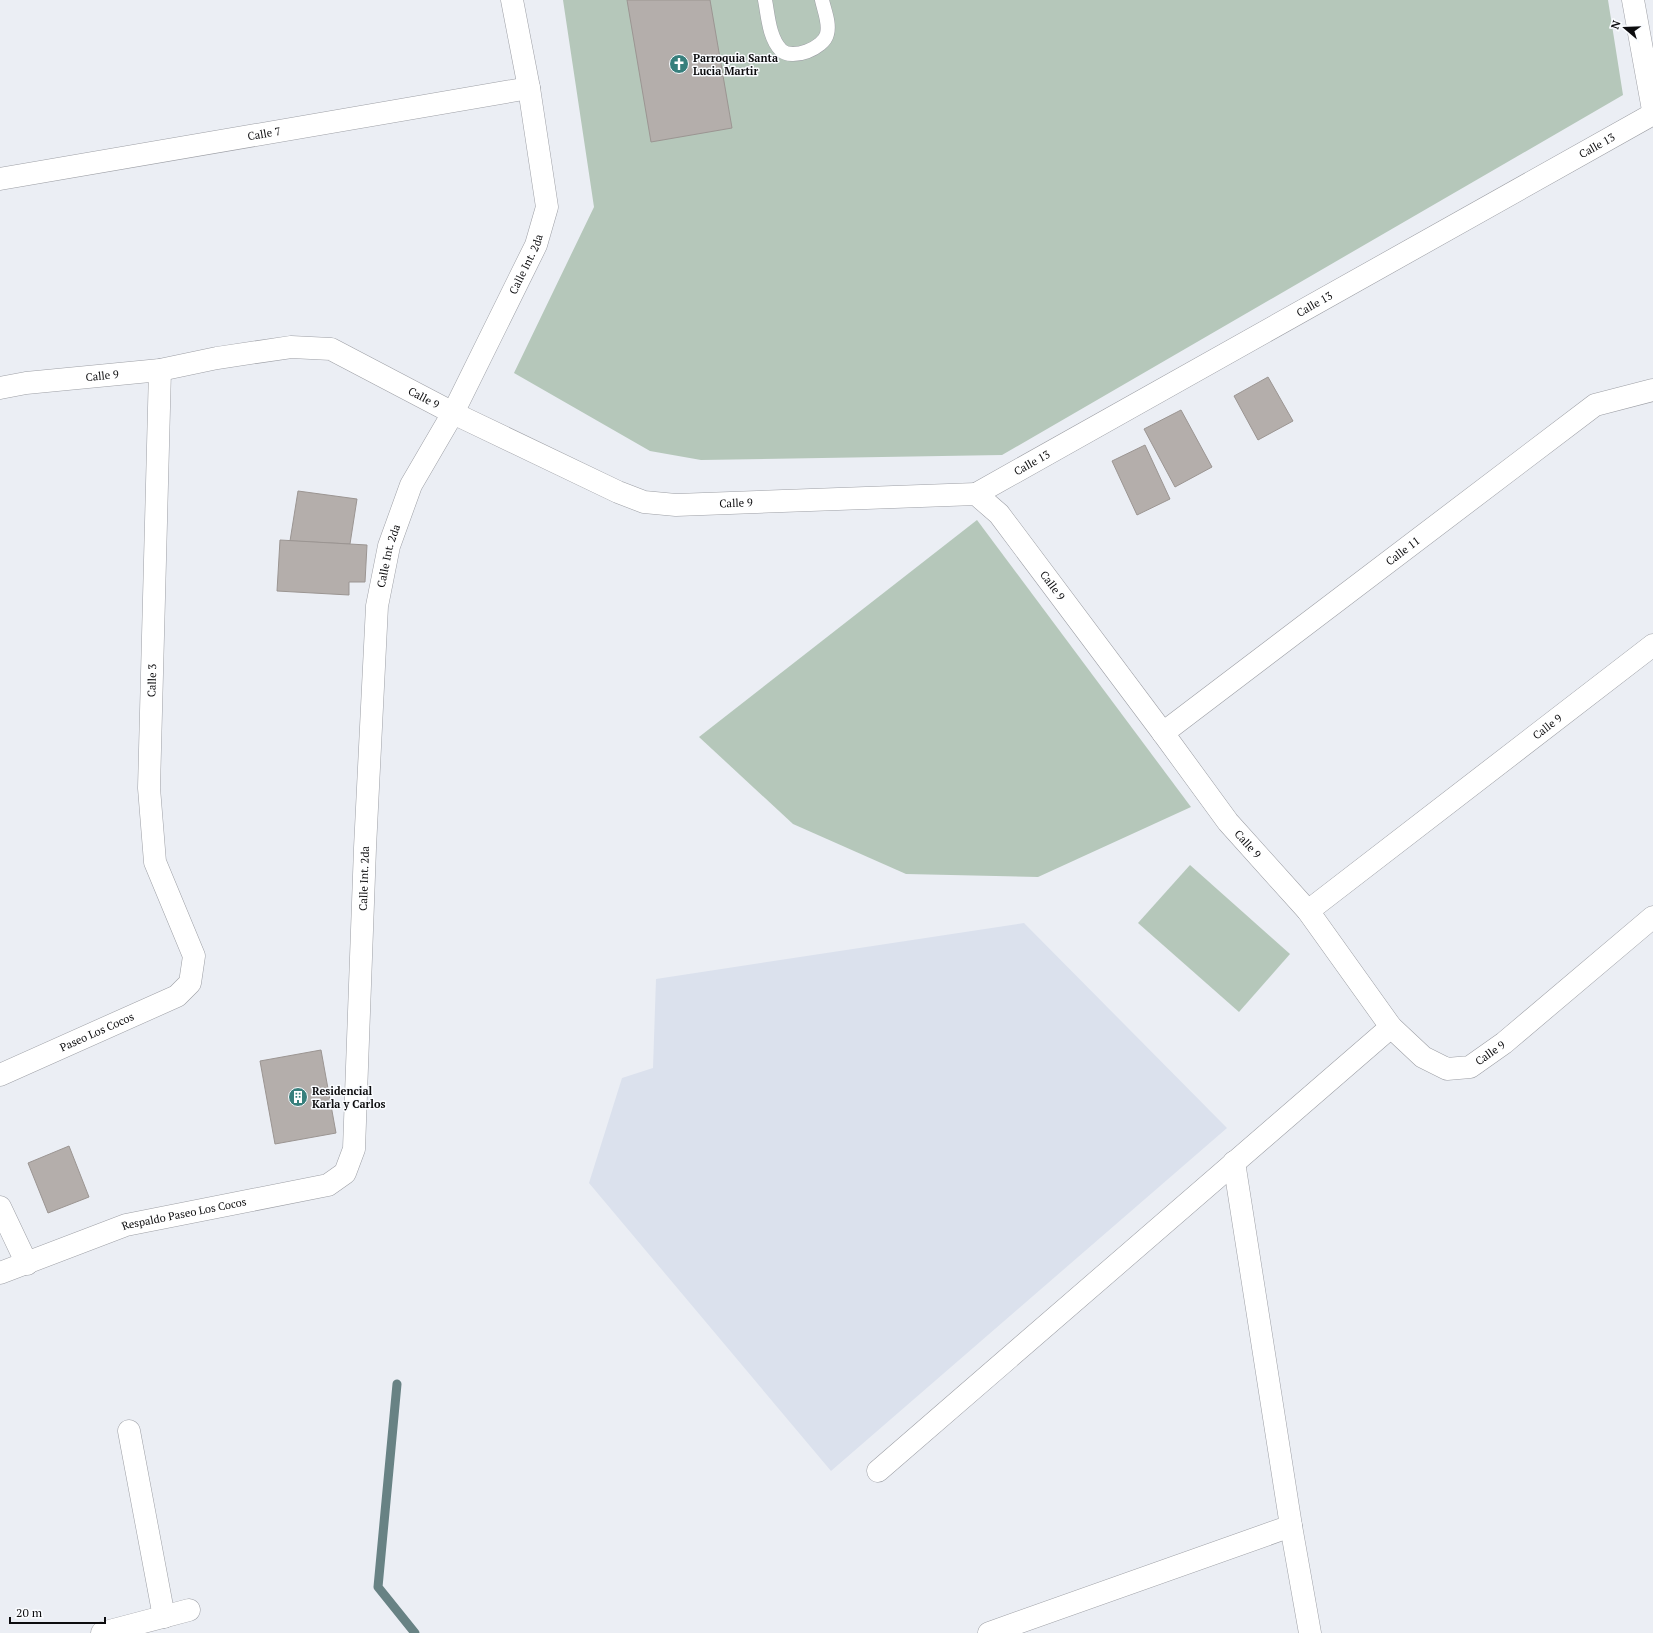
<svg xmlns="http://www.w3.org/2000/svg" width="1653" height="1633" font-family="'PT Serif',serif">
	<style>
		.built { fill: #dbe1ed }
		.green { fill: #b5c7ba }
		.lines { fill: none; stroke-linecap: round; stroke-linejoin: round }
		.stream { stroke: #688284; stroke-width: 9 }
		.building { fill: #b4aeab; stroke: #9b9592 }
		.lane-casing { stroke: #9d9fa5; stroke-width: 15 }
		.street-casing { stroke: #9d9fa5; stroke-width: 23 }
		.lane { stroke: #fff; stroke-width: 14 }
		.street { stroke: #fff; stroke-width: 22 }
		.labels { text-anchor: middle; stroke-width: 3; stroke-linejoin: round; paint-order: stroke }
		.poi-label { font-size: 11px; font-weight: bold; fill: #0c0c0e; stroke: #fafcff; text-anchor: start }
		.street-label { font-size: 11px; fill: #0c0c0e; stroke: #fafcff }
	</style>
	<rect width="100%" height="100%" fill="#ebeef4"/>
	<path class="built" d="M1024,923L1227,1128L831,1471L589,1183L622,1078L653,1068L656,979Z"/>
	<g class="green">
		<path d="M563,0H1608L1623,95L1002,455L701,460L650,451L514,373L594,207Z"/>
		<path d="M977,520L1191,807L1038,877L906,874L793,824L699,737Z"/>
		<path d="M1190,865L1290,954L1239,1012L1138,923Z"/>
	</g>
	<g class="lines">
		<path class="stream" d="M397,1384L378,1587L415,1633"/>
	</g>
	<g class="building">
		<path d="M627,0H710L732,128L651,142Z"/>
		<path d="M1268,377L1293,421L1258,440L1234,396Z"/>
		<path d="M1181,410L1212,467L1175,487L1144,429Z"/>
		<path d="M1145,445L1170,499L1137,515L1112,461Z"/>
		<path d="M298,491L357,499L350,544L290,541Z"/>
		<path d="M280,540L367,545L365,582H349V595L277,591Z"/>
		<path d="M321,1050L336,1133L275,1144L260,1061Z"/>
		<path d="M69,1146L89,1197L48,1213L28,1163Z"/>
	</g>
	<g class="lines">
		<defs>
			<path id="lane" d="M765,0C768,15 769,38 781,50C792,61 824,48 827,34C830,23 824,10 822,0"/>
			<g id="street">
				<path d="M1633,0L1653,110"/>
				<path id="s1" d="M0,179L529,88"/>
				<path id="s2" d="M0,388L26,383L160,370L217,358L291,347L331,349L453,413L618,492L644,502L676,505L976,494L999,514L1163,733L1228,822L1308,911L1391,1027L1423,1057L1447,1069L1470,1067L1504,1043L1653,917"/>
				<path id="s3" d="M976,494L1653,114"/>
				<path id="s4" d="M1163,733L1595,405L1653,390"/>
				<path id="s5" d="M1308,911L1653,645"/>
				<path id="s6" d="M0,1075L177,996L190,983L194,956L155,862L149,788L160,370"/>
				<path d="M1234,1162L1291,1526L1310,1633"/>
				<path d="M0,1207L27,1264"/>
				<path id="s7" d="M0,1273L126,1225L328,1185L345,1173L354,1149L365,848L377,606L389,546L411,485L453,413L536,245L547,207L529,88L512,0"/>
				<path d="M129,1431L164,1617"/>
				<path d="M878,1471L1391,1027"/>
				<path d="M102,1633L189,1610"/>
				<path d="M989,1633L1291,1526"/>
			</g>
		</defs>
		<use href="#lane" class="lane-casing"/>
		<use href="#street" class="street-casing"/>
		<use href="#lane" class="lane"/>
		<use href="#street" class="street"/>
	</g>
	<defs>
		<symbol id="church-disc" viewBox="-11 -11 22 22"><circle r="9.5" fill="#377f7c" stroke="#fafcff"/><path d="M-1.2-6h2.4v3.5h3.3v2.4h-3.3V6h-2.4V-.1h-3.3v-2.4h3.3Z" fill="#fff"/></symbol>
		<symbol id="building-disc" viewBox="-11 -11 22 22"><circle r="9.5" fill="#377f7c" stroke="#fafcff"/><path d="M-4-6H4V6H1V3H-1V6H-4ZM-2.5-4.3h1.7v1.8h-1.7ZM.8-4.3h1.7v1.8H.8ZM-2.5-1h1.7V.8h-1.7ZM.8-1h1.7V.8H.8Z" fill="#fff"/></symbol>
	</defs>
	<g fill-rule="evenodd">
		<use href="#church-disc" x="668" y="53" width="22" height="22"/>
		<use href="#building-disc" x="287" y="1086" width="22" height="22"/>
	</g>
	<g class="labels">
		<g class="poi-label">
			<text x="693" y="62">Parroquia Santa<tspan x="693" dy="13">Lucia Martir</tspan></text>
			<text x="312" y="1095">Residencial<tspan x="312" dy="13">Karla y Carlos</tspan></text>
		</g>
		<g class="street-label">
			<text dy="4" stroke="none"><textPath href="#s1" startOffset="268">Calle 7</textPath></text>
			<text dy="4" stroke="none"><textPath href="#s3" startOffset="712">Calle 13</textPath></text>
			<text dy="4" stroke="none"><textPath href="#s7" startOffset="1306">Calle Int. 2da</textPath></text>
			<text dy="4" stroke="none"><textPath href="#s3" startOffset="388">Calle 13</textPath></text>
			<text dy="4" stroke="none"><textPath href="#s2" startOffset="103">Calle 9</textPath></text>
			<text dy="4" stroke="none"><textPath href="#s2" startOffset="439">Calle 9</textPath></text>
			<text dy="4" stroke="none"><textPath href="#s3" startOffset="64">Calle 13</textPath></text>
			<text dy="4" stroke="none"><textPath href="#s2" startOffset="775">Calle 9</textPath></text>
			<text dy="4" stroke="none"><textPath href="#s4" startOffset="301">Calle 11</textPath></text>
			<text dy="4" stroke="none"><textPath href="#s7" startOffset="982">Calle Int. 2da</textPath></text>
			<text dy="4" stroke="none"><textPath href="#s2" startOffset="1135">Calle 9</textPath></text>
			<text dy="4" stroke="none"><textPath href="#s6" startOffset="523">Calle 3</textPath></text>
			<text dy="4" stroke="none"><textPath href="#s5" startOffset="302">Calle 9</textPath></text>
			<text dy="4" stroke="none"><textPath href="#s2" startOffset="1459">Calle 9</textPath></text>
			<text dy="4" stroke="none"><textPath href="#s7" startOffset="658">Calle Int. 2da</textPath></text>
			<text dy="4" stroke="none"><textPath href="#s6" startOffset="106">Paseo Los Cocos</textPath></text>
			<text dy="4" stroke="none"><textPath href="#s2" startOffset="1810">Calle 9</textPath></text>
			<text dy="4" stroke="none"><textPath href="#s7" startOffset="194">Respaldo Paseo Los Cocos</textPath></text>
		</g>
	</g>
	<g transform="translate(1625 28) rotate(289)" stroke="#fafcff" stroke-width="3" paint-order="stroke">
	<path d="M0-3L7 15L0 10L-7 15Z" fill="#0c0c0e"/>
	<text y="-6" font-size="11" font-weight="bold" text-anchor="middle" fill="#0c0c0e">N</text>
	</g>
	<path d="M10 1617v6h95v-6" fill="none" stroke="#0c0c0e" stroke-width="2"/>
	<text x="16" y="1617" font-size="12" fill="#0c0c0e" stroke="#fafcff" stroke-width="3" paint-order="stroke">20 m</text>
</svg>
